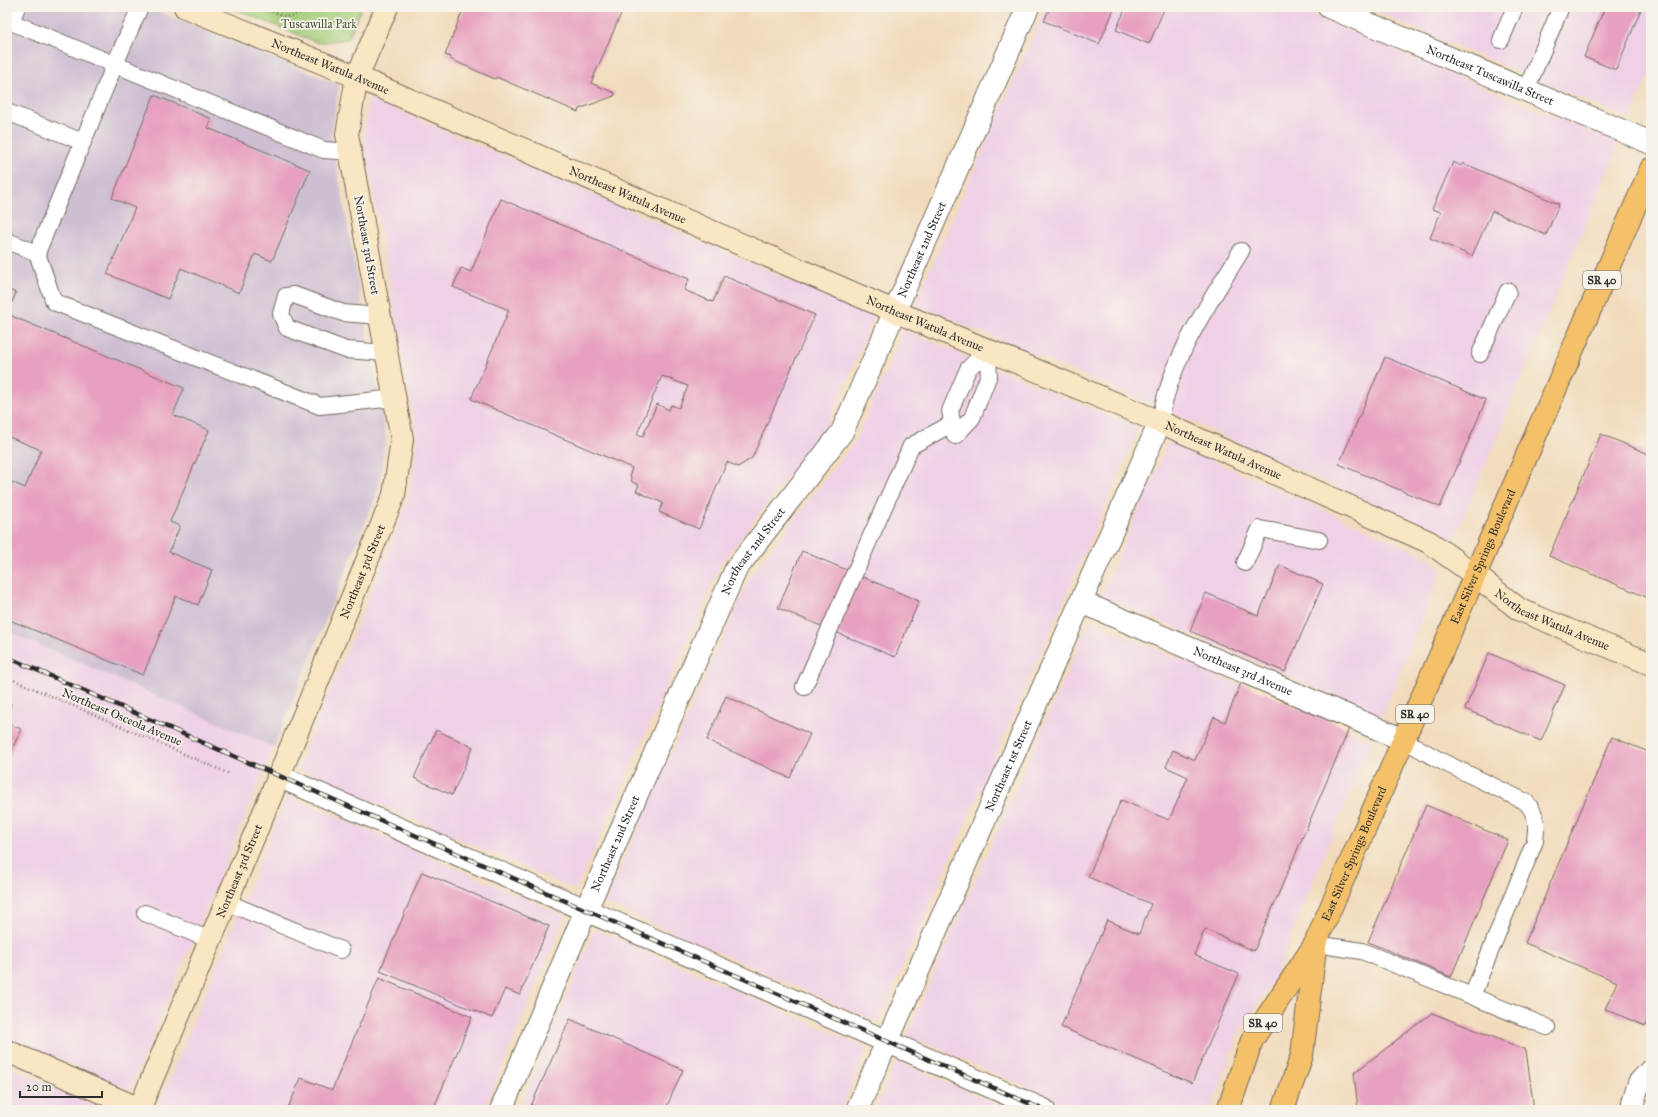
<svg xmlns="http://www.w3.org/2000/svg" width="1658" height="1117" font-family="'IM FELL Great Primer',serif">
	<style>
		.built { fill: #efd0e6 }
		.industrial { fill: #cdbed2 }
		.green { fill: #a3cd79; stroke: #677c52 }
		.building { fill: #e7a0c0; fill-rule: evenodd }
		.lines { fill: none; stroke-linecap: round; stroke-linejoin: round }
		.lane-casing { stroke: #71695e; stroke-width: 18 }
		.street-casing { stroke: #71695e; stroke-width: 24 }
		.secondary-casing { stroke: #71695e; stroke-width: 24 }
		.primary-casing { stroke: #71695e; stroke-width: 24 }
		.path { stroke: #71695e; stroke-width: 2.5; stroke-dasharray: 1 3; stroke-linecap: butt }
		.lane { stroke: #fff; stroke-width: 16 }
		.street { stroke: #fff; stroke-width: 22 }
		.secondary { stroke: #fbe6c3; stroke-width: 22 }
		.primary { stroke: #f4c16a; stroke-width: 22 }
		.rail-casing { stroke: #2b2b2b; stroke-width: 4.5 }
		.rail { stroke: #f7f3e8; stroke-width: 3; stroke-dasharray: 9; stroke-linecap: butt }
		.labels { text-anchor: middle; stroke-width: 3.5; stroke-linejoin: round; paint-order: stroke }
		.shield { fill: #f7f3e8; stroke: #686764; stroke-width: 1 }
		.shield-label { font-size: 11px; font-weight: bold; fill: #2b2b2b }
		.park-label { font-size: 12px; fill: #49543e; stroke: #f7f3e8 }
		.street-label { font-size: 12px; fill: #2b2b2b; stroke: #f7f3e8 }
	</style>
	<rect width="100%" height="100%" fill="#f7f3e8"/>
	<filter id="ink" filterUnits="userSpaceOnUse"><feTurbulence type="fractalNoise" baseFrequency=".025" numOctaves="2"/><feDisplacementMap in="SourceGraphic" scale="8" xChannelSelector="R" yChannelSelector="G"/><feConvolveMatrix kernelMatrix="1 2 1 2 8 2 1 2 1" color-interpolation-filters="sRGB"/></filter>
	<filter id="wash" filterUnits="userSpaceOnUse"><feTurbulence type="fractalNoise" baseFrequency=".012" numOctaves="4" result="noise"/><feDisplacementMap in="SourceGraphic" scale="16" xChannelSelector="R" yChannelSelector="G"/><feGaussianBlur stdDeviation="0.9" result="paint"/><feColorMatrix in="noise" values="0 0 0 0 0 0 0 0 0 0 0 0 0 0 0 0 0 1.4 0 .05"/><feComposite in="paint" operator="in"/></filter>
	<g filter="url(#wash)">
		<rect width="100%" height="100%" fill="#f2dbbc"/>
		<g class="built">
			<path d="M1046,7H1293L1619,144L1453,542L1434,530L1180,416L915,304Z"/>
			<path d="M1365,7H1651V70L1630,119Z"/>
			<path d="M369,98L874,317L828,424L722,562L576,890L298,769L408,502L418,442L365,147L364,129Z"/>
			<path d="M904,330L1139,429L878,1022L605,903L750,577L855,441Z"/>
			<path d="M1169,441L1421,554L1442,569L1382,716L1101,596Z"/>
			<path d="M1090,621L1371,741L1273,980L1239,1032L1211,1110H1079L907,1035Z"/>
			<path d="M7,631L274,747L130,1090L7,1036Z"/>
			<path d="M288,795L565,916L484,1110H177L160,1102Z"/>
			<path d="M595,929L867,1048L840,1110H519Z"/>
			<path d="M897,1061L1009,1110H875Z"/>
			<path d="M7,1066L106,1110H7Z"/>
		</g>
		<path class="industrial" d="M7,7H147L339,85L331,135L386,438L378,491L274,747L7,631Z"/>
		<path class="green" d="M230,7H362L348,39L318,43Z"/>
		<g id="blocks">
			<g class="building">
				<path d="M464,7H624L591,83L615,93L614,96L579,109L578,112L496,77L495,79L450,59L451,57L445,55Z"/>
				<path d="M1050,7H1115L1099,44L1044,21Z"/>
				<path d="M1126,7H1165L1149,44L1116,30Z"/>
				<path d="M1605,7H1642L1616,70L1584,57Z"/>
				<path d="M154,95L212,119L208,128L310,170L272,261L255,254L239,293L181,268L168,299L107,274L135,208L112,198Z"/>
				<path d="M1453,162L1461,166L1463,163L1559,204L1546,235L1492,211L1472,256L1430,238L1441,212L1432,209Z"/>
				<path d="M501,199L689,279L684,290L713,302L724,276L815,315L752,458L738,467L727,462L699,529L659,512L663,503L636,491L639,485L632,482L630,474L632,468L471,399L509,310L453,287L461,268L471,272ZM662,376L688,386L679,408L671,405L669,410L657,404L643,436L637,434Z"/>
				<path d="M7,289L16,293L7,314Z"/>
				<path d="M7,314L184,388L173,415L209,430L170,522L180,526L169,552L212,570L198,605L176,596L143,675L7,619V480L25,488L41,450L7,436Z"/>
				<path d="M1385,357L1486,400L1440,507L1339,464Z"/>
				<path d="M1601,434L1651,455V599L1549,556Z"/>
				<path d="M802,551L919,601L895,657L778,608Z"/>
				<path d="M1280,565L1323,584L1285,672L1190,631L1206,593L1258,616Z"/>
				<path d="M1489,653L1565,685L1541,741L1465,709Z"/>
				<path d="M1241,683L1349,729L1254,951L1205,929L1194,955L1239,974L1192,1083L1061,1027L1107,920L1139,934L1151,904L1088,877L1121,800L1169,820L1188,777L1166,767L1173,750L1195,760L1214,717L1225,722Z"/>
				<path d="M726,696L810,734L790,778L707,740Z"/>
				<path d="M7,702L11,704L7,714Z"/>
				<path d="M7,723L21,729L8,759L7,758Z"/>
				<path d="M436,730L473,747L452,795L414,778Z"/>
				<path d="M1612,737L1651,753V1011L1645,1026L1605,1009L1617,982L1525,943Z"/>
				<path d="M1426,805L1508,840L1451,977L1368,942Z"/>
				<path d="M422,872L549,926L520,995L505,989L492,1018L380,971Z"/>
				<path d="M379,978L472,1017L433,1110H287L301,1078L332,1090Z"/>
				<path d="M1432,1013L1526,1050L1534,1110H1358L1354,1073Z"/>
				<path d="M570,1019L683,1070L665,1110H529Z"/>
			</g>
		</g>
	</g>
	<g filter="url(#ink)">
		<use href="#blocks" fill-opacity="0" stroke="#71695e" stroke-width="1"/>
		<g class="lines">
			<defs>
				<g id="lane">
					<path d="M17,7L11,22L324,150L350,152"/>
					<path d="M140,7L115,64L37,253L54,302L320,406L395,398"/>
					<path d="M1501,40L1515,7"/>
					<path d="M1526,90L1561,7"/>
					<path d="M7,112L83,142"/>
					<path d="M7,241L37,253"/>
					<path d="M379,316L343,313L294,295L286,296L281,314L287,328L346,350L386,353"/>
					<path d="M987,350L989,375L972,418L955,436L950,411L968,369Z"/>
					<path d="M1480,354L1508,291"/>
					<path d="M1160,422C1170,359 1208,305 1241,251"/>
					<path d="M1245,563L1260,529L1319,540"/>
					<path d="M804,687L911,446L953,423"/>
					<path d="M1404,740L1439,760L1526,802C1538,816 1537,824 1535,841L1472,996"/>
					<path d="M226,902L341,950"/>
					<path d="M145,913L210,940"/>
					<path d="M1315,944L1362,951L1547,1027"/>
				</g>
				<g id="street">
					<path id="s1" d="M1329,7L1651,143"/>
					<path id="s2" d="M1081,602L1404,740"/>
					<path d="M278,776L1044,1110"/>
					<path d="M1633,1102L1639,1083L1651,1070"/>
					<path id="s3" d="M501,1110L586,910L736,569L842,432L1028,7"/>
					<path id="s4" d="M857,1110L1160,422"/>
				</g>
				<g id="secondary">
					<path id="s5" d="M185,7L357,77L894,311L1160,422L1429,542L1475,575L1520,610L1651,664"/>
					<path d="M7,1051L142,1110"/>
					<path id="s6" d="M139,1110L270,798L394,495L402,439L347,134L357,77L387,7"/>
				</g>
				<g id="primary">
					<path id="s7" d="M1228,1110L1252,1040L1315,944L1651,169"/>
					<path d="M1283,1110L1302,1055L1315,949"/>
				</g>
			</defs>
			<use href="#lane" class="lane-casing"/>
			<use href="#street" class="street-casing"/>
			<use href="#secondary" class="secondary-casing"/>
			<use href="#primary" class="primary-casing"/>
			<g class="path">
				<path d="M261,7L286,17L322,7"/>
				<path d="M7,677L230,774"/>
			</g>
			<use href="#lane" class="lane"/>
			<use href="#street" class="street"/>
			<use href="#secondary" class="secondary"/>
			<use href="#primary" class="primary"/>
			<defs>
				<path id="rail" d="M7,657L1044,1110"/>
			</defs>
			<use href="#rail" class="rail-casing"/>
			<use href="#rail" class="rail"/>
		</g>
	</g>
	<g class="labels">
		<g class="shield">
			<rect x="1583" y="271" width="38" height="18" rx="3"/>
			<rect x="1396" y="705" width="38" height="18" rx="3"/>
			<rect x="1244" y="1014" width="38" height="18" rx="3"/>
		</g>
		<g class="shield-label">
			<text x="1602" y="284">SR 40</text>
			<text x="1415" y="718">SR 40</text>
			<text x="1263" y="1027">SR 40</text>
		</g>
		<g class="park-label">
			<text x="319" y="28">Tuscawilla Park</text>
		</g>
		<g class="street-label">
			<text dy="4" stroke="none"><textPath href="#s5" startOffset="157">Northeast Watula Avenue</textPath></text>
			<text dy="4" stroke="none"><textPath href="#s1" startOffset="175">Northeast Tuscawilla Street</textPath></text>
			<text dy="4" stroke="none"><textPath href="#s5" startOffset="481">Northeast Watula Avenue</textPath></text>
			<text transform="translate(367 245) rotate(80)" y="4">Northeast 3rd Street</text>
			<text dy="4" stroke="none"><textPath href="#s3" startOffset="962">Northeast 2nd Street</textPath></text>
			<text dy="4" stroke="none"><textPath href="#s5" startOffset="805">Northeast Watula Avenue</textPath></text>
			<text dy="4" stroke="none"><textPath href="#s5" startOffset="1129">Northeast Watula Avenue</textPath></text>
			<text dy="4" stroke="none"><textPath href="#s3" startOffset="614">Northeast 2nd Street</textPath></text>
			<text dy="4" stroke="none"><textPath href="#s7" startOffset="611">East Silver Springs Boulevard</textPath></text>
			<text dy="4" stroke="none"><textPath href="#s6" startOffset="583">Northeast 3rd Street</textPath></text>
			<text dy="4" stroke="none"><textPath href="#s5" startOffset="1501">Northeast Watula Avenue</textPath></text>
			<text dy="4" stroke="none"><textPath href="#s2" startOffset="176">Northeast 3rd Avenue</textPath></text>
			<text transform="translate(122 717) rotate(23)" y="4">Northeast Osceola Avenue</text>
			<text dy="4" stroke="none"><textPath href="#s4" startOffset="376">Northeast 1st Street</textPath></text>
			<text dy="4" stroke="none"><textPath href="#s3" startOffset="290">Northeast 2nd Street</textPath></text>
			<text dy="4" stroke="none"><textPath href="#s7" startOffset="287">East Silver Springs Boulevard</textPath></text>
			<text dy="4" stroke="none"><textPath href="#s6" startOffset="259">Northeast 3rd Street</textPath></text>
		</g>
	</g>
	<rect width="1658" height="1117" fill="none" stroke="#f7f3e8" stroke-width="24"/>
	<path d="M20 1091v6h82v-6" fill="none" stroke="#2b2b2b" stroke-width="2"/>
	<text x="26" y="1091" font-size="12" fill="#2b2b2b" stroke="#f7f3e8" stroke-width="3" paint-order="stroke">20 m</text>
</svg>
